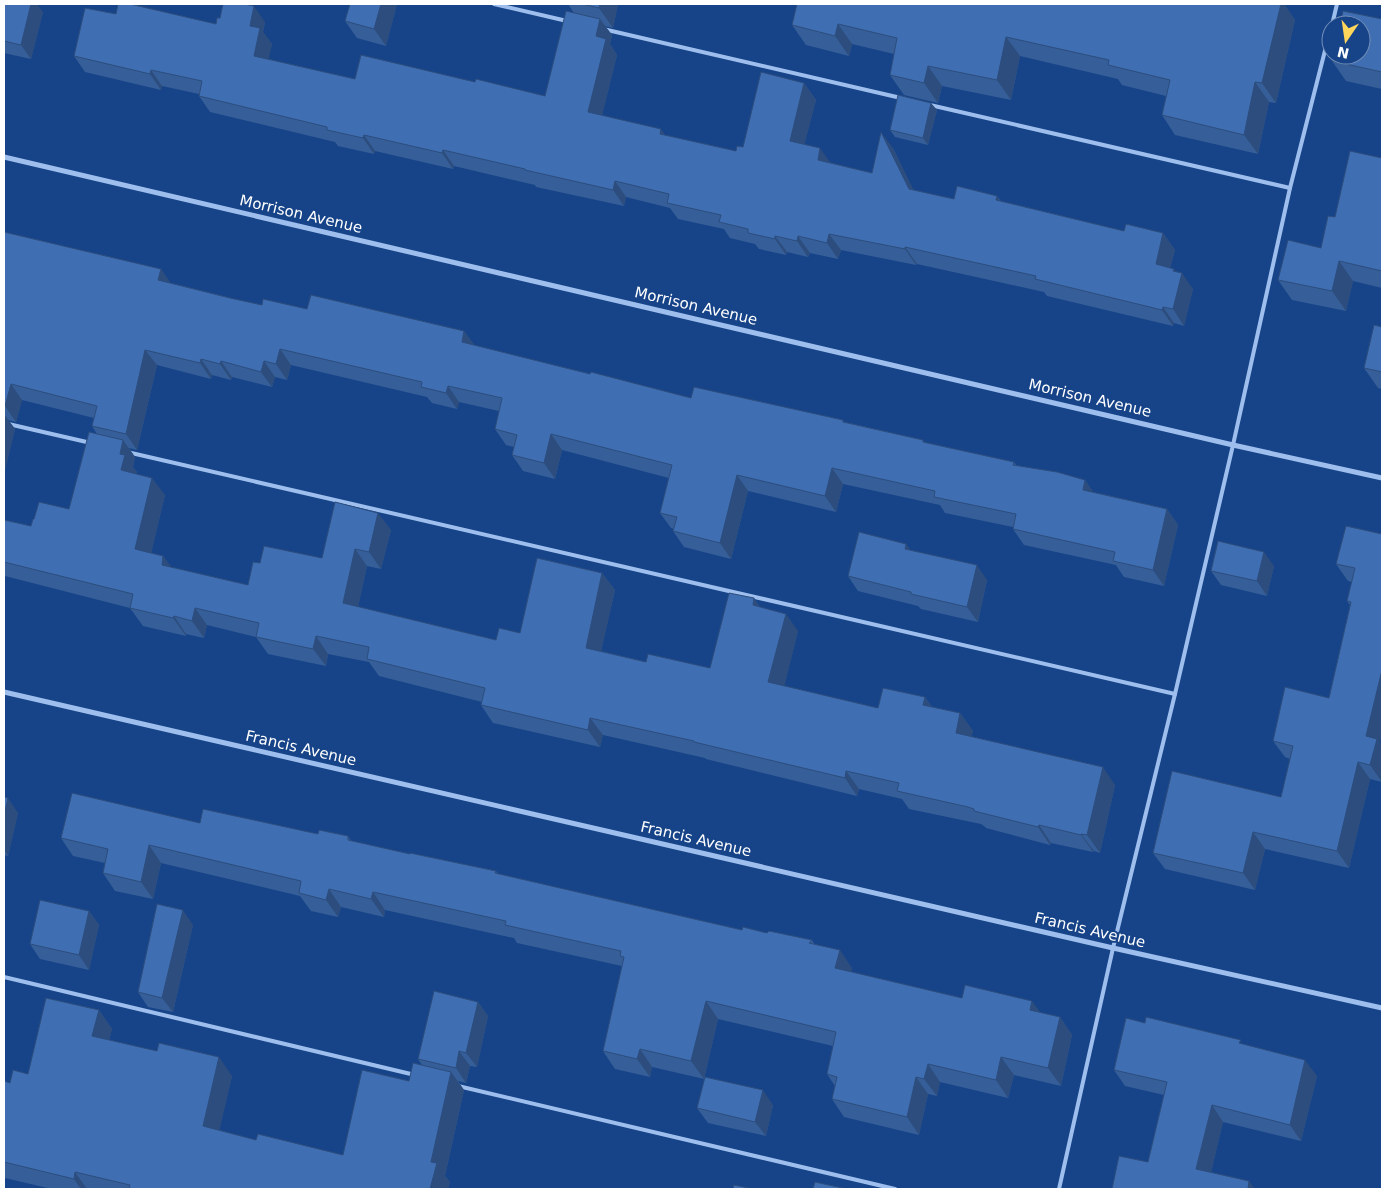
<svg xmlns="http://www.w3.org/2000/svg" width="1386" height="1193" font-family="'DejaVu Sans',sans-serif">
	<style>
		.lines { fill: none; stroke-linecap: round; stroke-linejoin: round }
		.lane { stroke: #9ebfee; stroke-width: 4 }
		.street { stroke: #9ebfee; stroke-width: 5 }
		.wall { fill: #365f99 }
		.shaded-wall { fill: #2c4d7d }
		.building { fill: #3f6eb2; stroke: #2c4d7d }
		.labels { text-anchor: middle; stroke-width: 4; stroke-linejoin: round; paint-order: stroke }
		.street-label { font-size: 15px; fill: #fff; stroke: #174488 }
	</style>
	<rect width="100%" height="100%" fill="#174488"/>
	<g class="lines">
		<g class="lane">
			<path d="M494,4L567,21"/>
			<path d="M1332,25L1337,4"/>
			<path d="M603,29L901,98"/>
			<path d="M930,105L1290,188"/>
			<path d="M4,423L91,443"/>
			<path d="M127,452L1175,694"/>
			<path d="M4,977L415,1075"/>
			<path d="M458,1086L895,1189"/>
			<path d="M1059,1189L1113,948L1175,694L1233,445L1290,188L1331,27"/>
		</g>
		<g class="street">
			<path d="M4,157L1233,445L1382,478"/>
			<path d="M4,692L1113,948L1382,1008"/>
		</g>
	</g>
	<g class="wall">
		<path d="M4,4L43,12L31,59L4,53Z"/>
		<path d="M350,4H397L386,46L357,38L345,21Z"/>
		<path d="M568,4H618L613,28L605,26L612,35L610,44L617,55L602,115L665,135L736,151L743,147L804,83L816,100L804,145L831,163L872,173L893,148L913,190L954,199L997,196L1001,201L1124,231L1163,233L1175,250L1170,268L1176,272L1193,289L1184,326L1174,323L1173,326L1047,296L1044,292L917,264L916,265L841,250L838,259L810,253L808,257L787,252L786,255L759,249L755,244L730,238L724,229L678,219L670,208L626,197L624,206L536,187L535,185L454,166L453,169L375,151L374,154L338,146L335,142L210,112L199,96V94L162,86L161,90L85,72L74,56L116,14L216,24L265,22L263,32L272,44L268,59L355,79L475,82L545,96L574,13Z"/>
		<path d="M1281,4H1284L1295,20L1276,103L1269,102L1258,154L1175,135L1162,115L1166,96L1122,85L1118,79L1020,56L1011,100L942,86L938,103L904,95L890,75L894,54L852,44L849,56L806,45L792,25Z"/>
		<path d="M1382,19V89L1346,81L1332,61Z"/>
		<path d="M937,110L928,145L895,137L890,130Z"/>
		<path d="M1382,158V288L1353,281L1346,311L1292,300L1278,280L1321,248L1335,217Z"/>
		<path d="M4,232L161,269L170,283L230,298L262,305L307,309L464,331L475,346L691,398L845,422L923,440L925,443L1014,462L1016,465L1085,480L1093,492L1167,509L1178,525L1164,586L1124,577L1116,565L1024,545L1013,529V527L945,513L940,505L843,484L836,512L748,491L731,559L684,547L673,531L674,529L671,528L660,513L669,478L562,450L555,479L523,471L512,455L514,447L506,445L495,429L499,411L459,402L457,409L432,403L427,397L291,365L287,380L275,377L272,387L232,377L231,380L212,375L211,379L157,365L137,450L129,448L135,457L133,467L137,472L136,474L165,495L151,553L163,556L171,567L248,585L260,563L322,558L391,530L381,569L367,566L358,607L496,640L520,633L602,573L615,590L601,651L646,662L710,668L754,598L760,607L798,631L784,686L878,708L925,697L932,707L960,713L973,731L971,737L1115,785L1100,853L1094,851L1093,852L1051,843L1050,845L986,828L984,826L981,824L909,809L902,799L859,789L857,796L706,759L705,758L603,735L600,747L493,723L481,705L482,702L379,676L369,662L328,654L326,666L268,654L256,637L207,625L204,638L186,634V636L143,626L130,608L5,576L4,583V520L31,526L34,519L69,509L97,434L92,426L94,418L22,400L16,422L8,420L15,429L4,474Z"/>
		<path d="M1382,327V389L1378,388L1364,368Z"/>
		<path d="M1382,534L1380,743L1382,746V782L1370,779L1349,868L1265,849L1255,890L1165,869L1153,853L1281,797L1290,759L1285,757L1273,741L1329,698L1350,605L1347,601L1352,582L1348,581L1336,564Z"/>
		<path d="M906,544L910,550L987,580L978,622L921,609L918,606L858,591L848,576Z"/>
		<path d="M1274,566L1267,596L1221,585L1211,571Z"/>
		<path d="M4,797L18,813L8,856L4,855Z"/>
		<path d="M200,823L348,836L351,841L410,854L496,871L498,874L742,930L767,933L812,940L815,945L852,968L851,972L962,998L1041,1013L1060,1017L1072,1035L1061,1086L1014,1075L1008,1098L940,1082L937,1096L928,1094L919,1135L844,1117L832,1099L835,1086L827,1074L833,1046L718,1019L704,1079L652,1067L650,1077L615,1069L603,1051L622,966L517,943L514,938L385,910L384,917L341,907L338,917L311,911L300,896L161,863L153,899L115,891L103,873L105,863L73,856L61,838Z"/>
		<path d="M89,911L99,925L89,970L40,959L30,944Z"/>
		<path d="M193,925L173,1012L148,1007L138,992Z"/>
		<path d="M478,1002L488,1016L477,1067L470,1066L466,1083L458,1081L464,1090L445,1176L450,1182L448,1189H52L5,1178L4,1176V1081L10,1083L28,1074L99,1010L112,1029L109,1040L232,1076L219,1130L256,1140L343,1155L409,1081L422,1065L418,1059Z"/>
		<path d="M1244,1044L1317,1076L1301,1141L1223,1122L1211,1172L1255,1189L1148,1162L1164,1095L1125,1086L1114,1070Z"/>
		<path d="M773,1105L766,1136L708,1123L697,1108Z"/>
	</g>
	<g class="shaded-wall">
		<path d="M31,4H37L43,12L31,59L21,45Z"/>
		<path d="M381,4H397L386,46L374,29Z"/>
		<path d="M600,4H618L613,28L599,8Z"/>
		<path d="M1281,4H1284L1295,20L1276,103L1262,83Z"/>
		<path d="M254,6L265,22L263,32L272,44L266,72L254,56L250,26Z"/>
		<path d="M600,19L612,35L610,44L617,55L599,128L588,112L596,36Z"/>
		<path d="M838,24L852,44L849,56L835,36Z"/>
		<path d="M1006,37L1020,56L1011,100L997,80Z"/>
		<path d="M928,66L942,86L938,103L924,83Z"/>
		<path d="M151,70L162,86L161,90L150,74Z"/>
		<path d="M1255,82L1269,102L1258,154L1244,135Z"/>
		<path d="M804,83L816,100L801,158L790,141Z"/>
		<path d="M931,103L937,110L928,145L923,138Z"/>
		<path d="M661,129L672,145L660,134Z"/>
		<path d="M881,132L893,148L921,205L909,189Z"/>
		<path d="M364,135L375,151L374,154L363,138Z"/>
		<path d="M820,148L832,165L818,160Z"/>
		<path d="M443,150L454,166L453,169L442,153Z"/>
		<path d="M615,181L626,197L624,206L613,190Z"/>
		<path d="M997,196L1008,212L996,200Z"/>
		<path d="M1163,233L1175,250L1167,280L1156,264Z"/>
		<path d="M829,234L841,250L838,259L827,243Z"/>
		<path d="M775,236L787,252L786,255L775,239Z"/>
		<path d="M798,236L810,253L808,257L797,241Z"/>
		<path d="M905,247L917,264L916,265L905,249Z"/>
		<path d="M1339,261L1353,281L1346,311L1332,291Z"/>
		<path d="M161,269L172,285L158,280Z"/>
		<path d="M1174,269L1180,279L1182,273L1193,289L1184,326L1173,309V271Z"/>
		<path d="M1163,307L1174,323L1173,326L1162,310Z"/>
		<path d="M464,331L475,346L462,342Z"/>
		<path d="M280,349L291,365L287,380L276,364Z"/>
		<path d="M145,350L157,365L137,450L126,434Z"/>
		<path d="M201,359L212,375L211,379L200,363Z"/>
		<path d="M221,361L232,377L231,380L220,364Z"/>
		<path d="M264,361L275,377L272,387L261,372Z"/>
		<path d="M11,384L22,400L16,422L5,406Z"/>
		<path d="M448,386L459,402L457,409L446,393Z"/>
		<path d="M4,414L15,429L4,474Z"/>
		<path d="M551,434L562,450L555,479L544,463Z"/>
		<path d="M123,440L135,457L133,467L137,472L133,488L121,470L120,454Z"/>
		<path d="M832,468L843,484L836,512L825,496Z"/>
		<path d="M737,475L748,491L731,559L720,543Z"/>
		<path d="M152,478L165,495L148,567L135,549Z"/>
		<path d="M1085,480L1096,496L1083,490Z"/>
		<path d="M1167,509L1178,525L1164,586L1153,570Z"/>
		<path d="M378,513L391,530L381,569L369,552Z"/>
		<path d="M906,544L916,558L905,549Z"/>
		<path d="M355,549L367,566L355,621L343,603Z"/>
		<path d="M1264,552L1274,566L1267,596L1257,581Z"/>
		<path d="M163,556L176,573L162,565Z"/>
		<path d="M977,565L987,580L978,622L967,607Z"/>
		<path d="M602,573L615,590L598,665L586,648Z"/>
		<path d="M754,598L766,616L753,605Z"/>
		<path d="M195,608L207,625L204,638L192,621Z"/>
		<path d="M786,614L798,631L781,700L768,682Z"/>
		<path d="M174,616L186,634V636L173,618Z"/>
		<path d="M316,636L328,654L326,666L313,649Z"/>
		<path d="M1382,670V735L1380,743L1382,746V782L1370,765L1366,736Z"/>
		<path d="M925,697L937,715L923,705Z"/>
		<path d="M960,713L973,731L968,751L956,733Z"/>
		<path d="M590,718L603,735L600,747L588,730Z"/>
		<path d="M1358,762L1370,779L1349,868L1337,851Z"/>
		<path d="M1103,767L1115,785L1100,853L1087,835Z"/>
		<path d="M846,771L859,789L857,796L845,778Z"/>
		<path d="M8,798L18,813L8,856L4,850V816Z"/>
		<path d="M1039,825L1051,843L1050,845L1038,827Z"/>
		<path d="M1253,832L1265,849L1255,890L1243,873Z"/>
		<path d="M1081,834L1094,851L1093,852L1081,835Z"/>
		<path d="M149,845L161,863L153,899L141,882Z"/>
		<path d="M329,889L341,907L338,917L326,900Z"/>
		<path d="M373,892L385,910L384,917L371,899Z"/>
		<path d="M183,910L193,925L173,1012L162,998Z"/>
		<path d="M89,911L99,925L89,970L79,955Z"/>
		<path d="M840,950L852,968L848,986L835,968Z"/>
		<path d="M706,1001L718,1019L704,1079L691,1061Z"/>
		<path d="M1032,1001L1045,1019L1030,1010Z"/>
		<path d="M478,1002L488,1016L477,1067L466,1053Z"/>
		<path d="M99,1010L112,1029L105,1055L92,1036Z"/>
		<path d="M1060,1017L1072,1035L1061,1086L1048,1068Z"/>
		<path d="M640,1049L652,1067L650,1077L637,1059Z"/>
		<path d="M459,1051L470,1066L466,1083L456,1068Z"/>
		<path d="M219,1057L232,1076L216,1145L203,1126Z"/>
		<path d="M1001,1057L1014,1075L1008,1098L996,1080Z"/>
		<path d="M1305,1060L1317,1076L1301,1141L1290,1125Z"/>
		<path d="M928,1064L940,1082L937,1096L924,1079Z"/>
		<path d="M451,1072L464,1090L445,1176L450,1182L448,1189H430L431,1162Z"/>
		<path d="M916,1077L928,1094L919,1135L907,1117Z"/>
		<path d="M763,1090L773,1105L766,1136L755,1122Z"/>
		<path d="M1212,1105L1223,1122L1208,1185L1196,1169Z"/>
		<path d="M75,1172L87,1189H81L74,1179Z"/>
		<path d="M1249,1181L1255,1189H1248Z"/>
	</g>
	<g class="building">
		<path d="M4,4H31L21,45L4,41Z"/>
		<path d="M118,4H130L216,24L217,18H220L223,4H244L254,6L250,26L260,28L254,56L355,79L361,55L475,82L476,79L545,96L566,11L600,19L596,36L606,39L588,112L661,129L660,134L736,151L737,146L743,147L761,72L804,83L790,141L820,148L818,160L872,173L881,132L909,189L954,199L957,186L997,196L996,200L1124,231L1126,224L1163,233L1156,264L1174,269L1173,271L1182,273L1173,309L1163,307L1162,310L1035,279L1036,276L905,247V249L829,234L827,243L798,236L797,241L775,236V239L748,233V229L719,222L721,215L667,203L669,194L615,181L613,190L525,170V169L443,150L442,153L364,135L363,138L327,130V127L199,96L202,81L151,70L150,74L74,56L85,8L116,14Z"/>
		<path d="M350,4H381L374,29L345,21Z"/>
		<path d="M582,4H600L599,8Z"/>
		<path d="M797,4H1281L1262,83L1255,82L1244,135L1162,115L1170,80L1108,65L1109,60L1006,37L997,80L928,66L924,83L890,75L897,38L838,24L835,36L792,25Z"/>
		<path d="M1343,11L1382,19V72L1332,61L1334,55H1361V25H1340Z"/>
		<path d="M898,95L931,103L923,138L890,130Z"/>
		<path d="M1350,151L1382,158V271L1339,261L1332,291L1278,280L1288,240L1321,248L1328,216L1335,217Z"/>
		<path d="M4,232L161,269L158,280L230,298L262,305L263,299L307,309L311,295L464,331L462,342L590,374L591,372L691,398L694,387L843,420V422L923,440V442L1014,462L1013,465L1057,472L1085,480L1083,490L1167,509L1153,570L1113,561L1115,552L1013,529L1016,514L934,497L935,491L832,468L825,496L737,475L720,543L673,531L677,517L660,513L672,465L551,434L544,463L512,455L517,435L495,429L502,398L448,386L446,393L421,387L422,382L280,349L276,364L264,361L261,372L221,361L220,364L201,359L200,363L145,350L126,434L92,426L97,406L11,384L5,406H4Z"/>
		<path d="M1374,325L1382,327V372L1364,368Z"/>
		<path d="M89,432L123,440L120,454L125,455L121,470L152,478L135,549L163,556L162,565L248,585L253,562L260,563L264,546L322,558L335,502L378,513L369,552L355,549L343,603L496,640L499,628L520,633L537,558L602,573L586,648L646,662L648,654L710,668L729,593L754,598L753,605L786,614L768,682L878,708L883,688L925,697L923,705L960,713L956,733L1103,767L1087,835L1081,834V835L1039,825L1038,827L974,811V809L968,807L897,791L899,783L846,771L845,778L694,742V741L590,718L588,730L481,705L485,688L367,659L369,647L316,636L313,649L256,637L259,623L195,608L192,621L174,616L173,618L130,608L133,594L4,562V520L31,526L33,519H34L39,502L69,509Z"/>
		<path d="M1346,526L1382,534V670L1366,736L1377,739L1370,765L1358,762L1337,851L1253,832L1243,873L1153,853L1172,771L1281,797L1293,746L1273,741L1285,687L1329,698L1351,602L1347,601L1355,568L1336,564Z"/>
		<path d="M859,532L906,544L905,549L977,565L967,607L911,594V592L848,576Z"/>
		<path d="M1218,541L1264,552L1257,581L1211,571Z"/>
		<path d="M72,793L200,823L203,809L318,834L319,830L348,836V840L410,854V853L496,871L495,873L742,930L743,927L767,933L769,931L812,940L809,943L840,950L835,968L962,998L965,985L1032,1001L1030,1010L1060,1017L1048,1068L1001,1057L996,1080L928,1064L924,1079L916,1077L907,1117L832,1099L837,1077L827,1074L836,1032L706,1001L691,1061L640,1049L637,1059L603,1051L624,957L620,956L621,951L505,925L506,921L373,892L371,899L329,889L326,900L299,893L301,881L149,845L141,882L103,873L108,849L61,838Z"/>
		<path d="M4,797L8,798L4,816Z"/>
		<path d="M40,900L89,911L79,955L30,944Z"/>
		<path d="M157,904L183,910L162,998L138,992Z"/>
		<path d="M434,991L478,1002L466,1053L459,1051L456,1068L418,1059Z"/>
		<path d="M46,998L99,1010L92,1036L157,1051L159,1043L219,1057L203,1126L256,1140L258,1134L343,1155L362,1070L409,1081L413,1063L451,1072L431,1162L437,1163L430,1189H129L130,1185L75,1172L74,1179L4,1162V1081L10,1083L13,1070L28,1074Z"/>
		<path d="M1146,1017L1241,1040L1239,1043L1305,1060L1290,1125L1212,1105L1196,1169L1249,1181L1248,1189H1112L1119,1156L1148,1162L1167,1082L1114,1070L1126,1018L1145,1023Z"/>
		<path d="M705,1077L763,1090L755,1122L697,1108Z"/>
		<path d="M815,1182L847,1189H813Z"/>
		<path d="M734,1185L753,1189H733Z"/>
	</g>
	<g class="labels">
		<g class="street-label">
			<text transform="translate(301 214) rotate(13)" y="5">Morrison Avenue</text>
			<text transform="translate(696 306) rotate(13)" y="5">Morrison Avenue</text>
			<text transform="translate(1090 398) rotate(13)" y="5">Morrison Avenue</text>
			<text transform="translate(301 748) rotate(13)" y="5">Francis Avenue</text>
			<text transform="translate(696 839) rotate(13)" y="5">Francis Avenue</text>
			<text transform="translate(1090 930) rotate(13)" y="5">Francis Avenue</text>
		</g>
	</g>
	<rect width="1386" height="1193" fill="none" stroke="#ffffff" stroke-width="10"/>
	<g transform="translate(1346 40) rotate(193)"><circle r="24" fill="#174488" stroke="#748fb8"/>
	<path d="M0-4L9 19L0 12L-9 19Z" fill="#ffd65b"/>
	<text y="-8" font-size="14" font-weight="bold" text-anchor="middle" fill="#ffffff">N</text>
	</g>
</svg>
